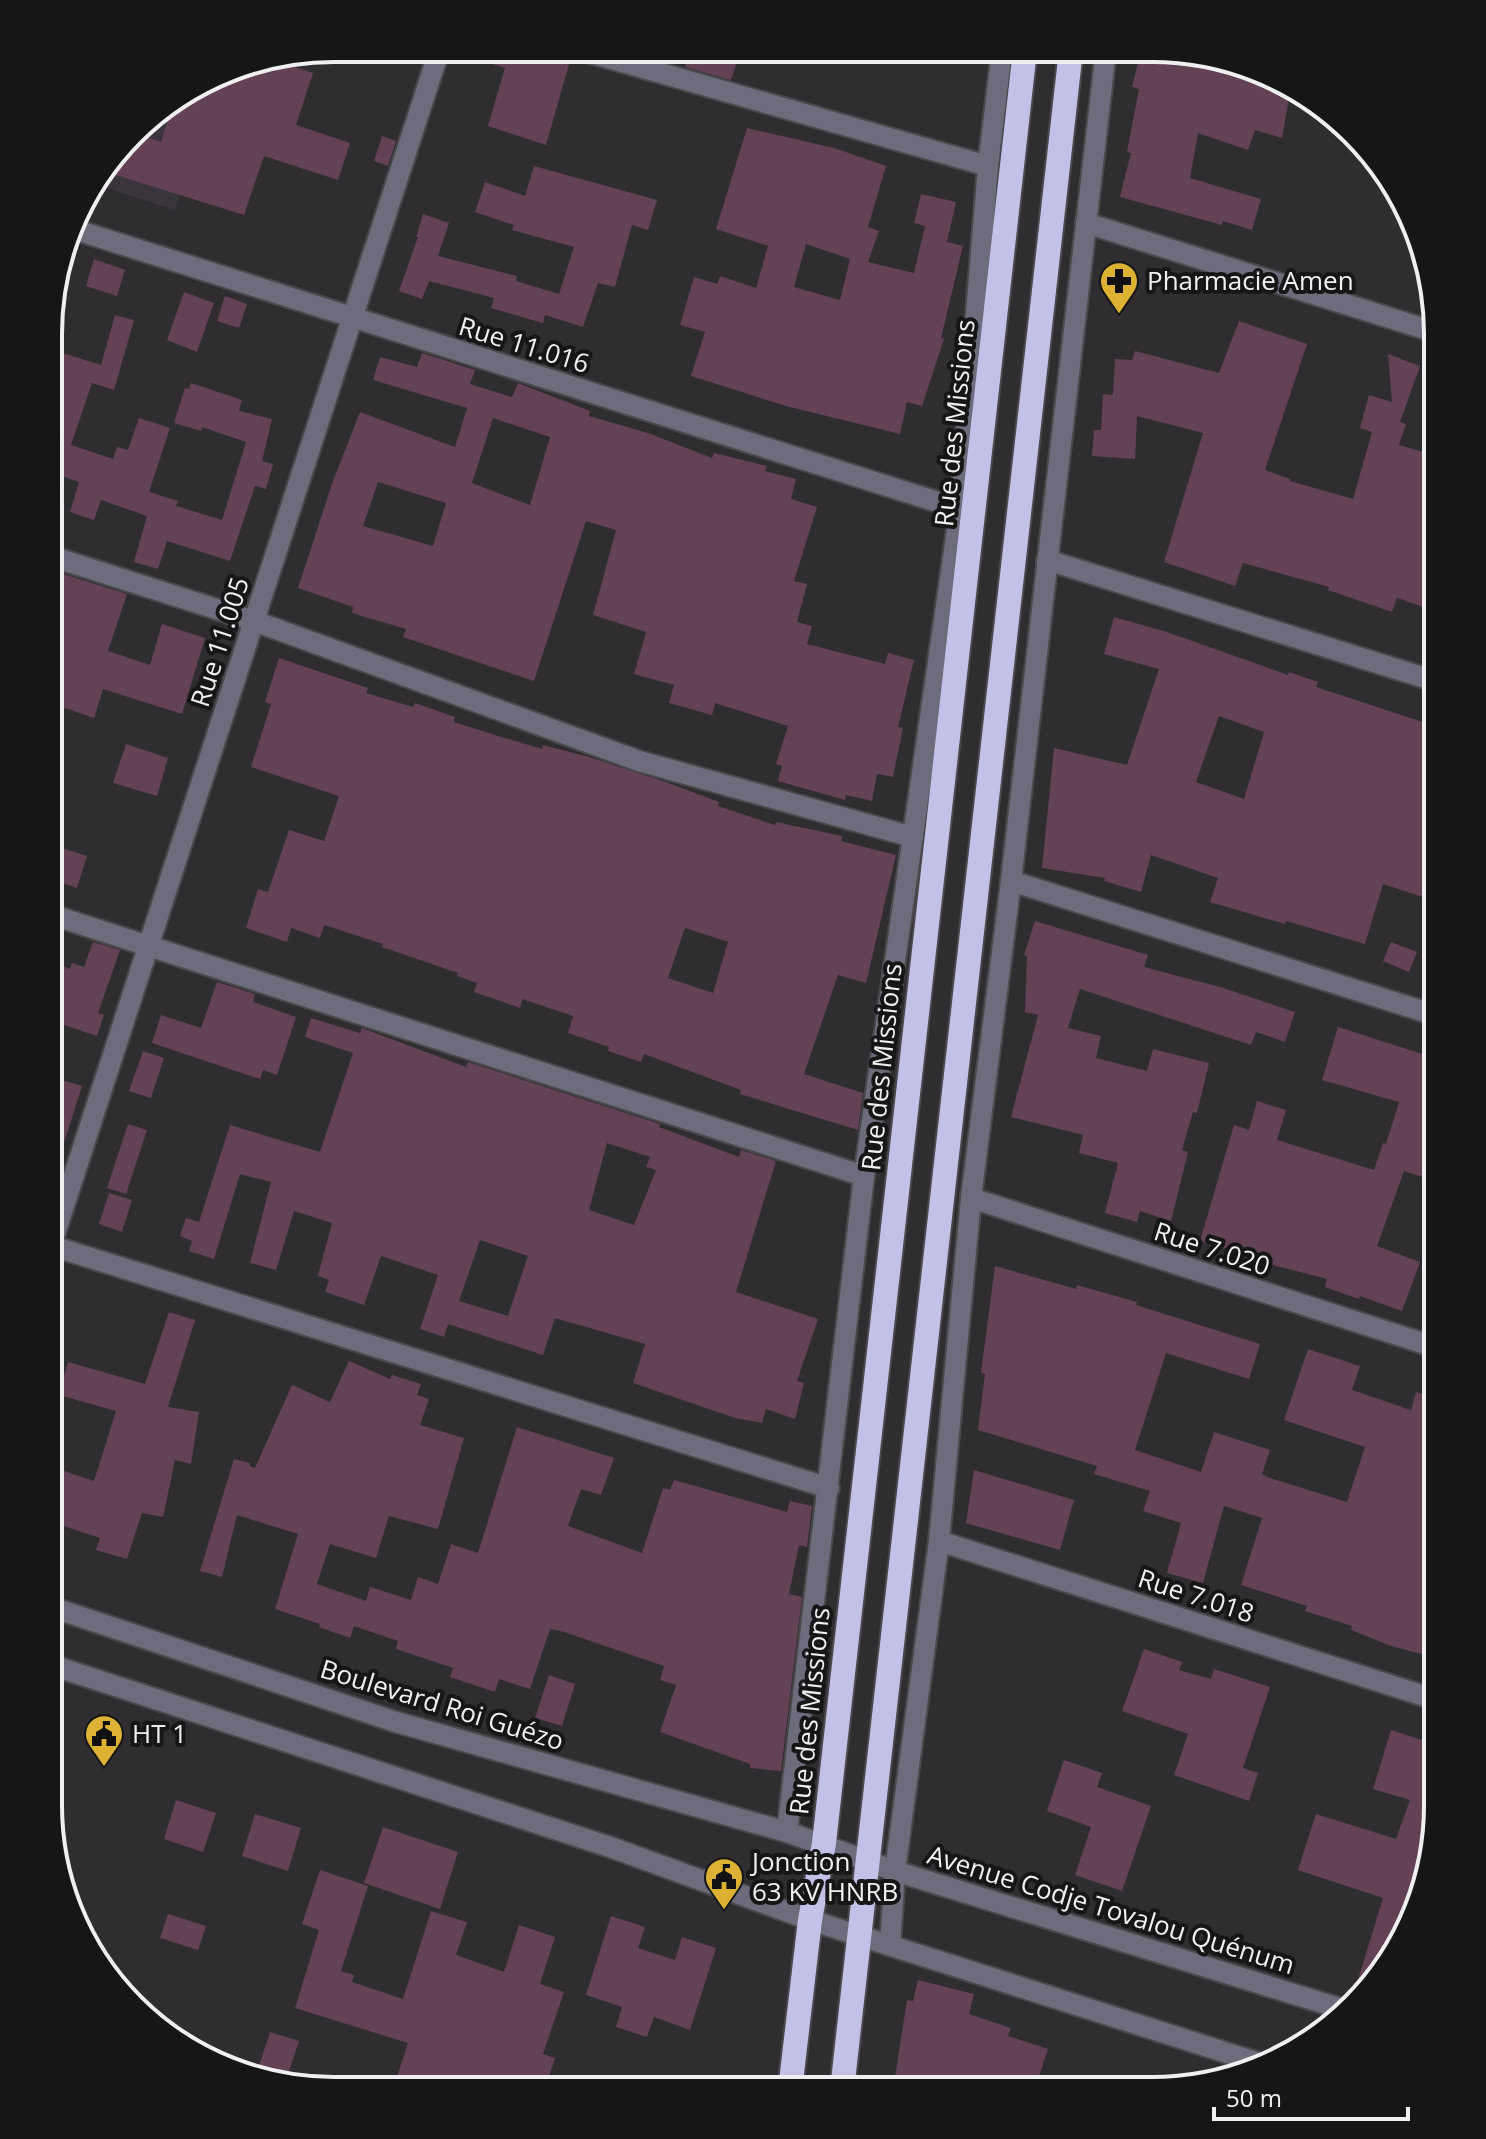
<svg xmlns="http://www.w3.org/2000/svg" width="1486" height="2139" font-family="'Open Sans',sans-serif">
	<style>
		.built { fill: #3a343c }
		.building { fill: #634256; fill-rule: evenodd }
		.lines { fill: none; stroke-linecap: round; stroke-linejoin: round }
		.minor-casing { stroke: #4a484b; stroke-width: 24 }
		.highway-casing { stroke: #4a484b; stroke-width: 28 }
		.minor { stroke: #6d6c7c; stroke-width: 20 }
		.highway { stroke: #c4c1e9; stroke-width: 24 }
		.labels { text-anchor: middle; stroke-width: 8; stroke-linejoin: round; paint-order: stroke }
		.poi-label { font-size: 26px; fill: #f0eff1; stroke: #161617; text-anchor: start }
		.street-label { font-size: 26px; fill: #f0eff1; stroke: #161617 }
		.rim { fill: none; stroke: #f0eff1; stroke-width: 4 }
	</style>
	<rect width="100%" height="100%" fill="#2f2d30"/>
	<path class="built" d="M201,87L213,91L175,210L93,184L146,119Z"/>
	<g class="building">
		<path d="M458,48L523,49L569,64L546,145L488,126L505,68L457,52Z"/>
		<path d="M691,49H741L731,80L685,67Z"/>
		<path d="M1141,50H1161L1185,56L1187,50L1189,51L1290,92L1282,138L1255,130L1248,150L1198,133L1190,178L1261,199L1252,230L1223,221L1222,225L1120,197L1131,153L1127,152L1139,89L1132,87Z"/>
		<path d="M270,59L313,73L296,125L350,143L338,180L264,156L244,215L103,171L134,133L161,142L173,103L233,69L244,72L247,63Z"/>
		<path d="M747,128L834,148L886,166L868,227L879,231L868,262L914,273L925,226L914,223L921,194L956,202L947,242L963,246L941,338L944,339L922,406L907,402L900,434L786,406L691,376L705,332L680,325L694,277L717,284L720,276L756,288L768,246L716,229ZM806,244L850,259L840,300L794,287Z"/>
		<path d="M382,136L396,141L388,166L374,161Z"/>
		<path d="M534,166L657,200L648,230L632,225L615,287L598,283L583,327L545,315L543,323L491,308L494,298L429,281L422,299L399,291L418,237H416L423,214L449,223L438,256L517,276L516,281L559,294L574,247L512,230L514,225L475,212L485,182L525,196Z"/>
		<path d="M94,259L125,270L117,296L86,286Z"/>
		<path d="M184,292L214,303L197,352L167,340Z"/>
		<path d="M225,296L247,304L239,328L217,321Z"/>
		<path d="M115,315L134,320L114,390L92,383L71,445L113,459L117,447L128,450L139,418L170,428L149,492L178,501L176,506L222,520L246,442L202,427L201,431L174,423L185,388L189,389L191,383L242,400L239,411L272,419L262,461L273,464L266,489L255,486L230,561L167,541L158,569L134,562L147,516L101,500L94,520L70,512L79,482L61,476L55,496H50V349L101,365Z"/>
		<path d="M1239,321L1307,344L1265,470L1290,479V481L1353,499L1372,432L1360,428L1369,395L1392,402L1388,354L1420,366L1400,422L1406,424L1399,445L1438,456V612L1397,598L1392,612L1328,590L1329,587L1243,563L1235,586L1164,562L1203,433L1137,416L1135,459L1092,456L1094,430H1101L1103,394L1113,395L1115,359L1132,360L1135,351L1219,373Z"/>
		<path d="M422,353L475,370L470,384L512,397L518,383L590,411L589,416L648,433L712,458L714,453L767,466L765,471L796,479L791,499L817,507L794,581L807,584L797,622L812,626L807,644L885,664L888,653L914,660L898,727L903,728L893,777L877,774L872,801L846,795L845,800L778,781L782,766L776,764L788,726L715,703L712,715L669,703L674,685L634,674L646,632L593,615L616,530L586,521L534,681L403,637L406,629L352,613L353,607L298,588L333,481L360,412L455,447L467,408L373,380L380,357L417,367ZM493,418L550,437L530,505L472,483ZM378,482L446,503L433,546L363,526Z"/>
		<path d="M60,573L127,594L108,651L150,665L162,624L205,638L182,714L103,689L94,718L50,703V605Z"/>
		<path d="M1114,617L1167,632L1288,675L1289,672L1318,682L1316,687L1438,727V883L1432,900L1383,884L1365,944L1286,921L1285,924L1210,902L1218,878L1151,855L1141,892L1104,881L1105,878L1042,868L1054,748L1127,765L1159,669L1104,654ZM1219,716L1264,732L1244,799L1196,782Z"/>
		<path d="M279,658L368,688L366,693L413,707L415,703L455,717L454,722L495,735L542,749L543,745L589,757L663,781L719,802L718,806L775,825L776,822L842,836L841,841L896,855L866,983L838,975L804,1074L863,1093L858,1130L740,1094L741,1090L644,1054L641,1062L608,1051L609,1047L568,1033L573,1016L522,999L520,1008L474,992L477,983L457,976L458,973L382,947L383,944L324,925L320,938L291,928L287,942L246,928L258,889L268,892L289,830L324,841L339,796L251,767L271,704L265,702ZM685,928L728,942L713,993L668,978Z"/>
		<path d="M126,744L168,758L157,796L113,783Z"/>
		<path d="M50,844L87,856L77,888L50,879Z"/>
		<path d="M1035,921L1148,955L1144,967L1220,987L1295,1012L1285,1042L1256,1032L1251,1045L1080,989L1068,1028L1101,1036L1096,1058L1147,1071L1153,1049L1209,1063L1197,1113L1193,1112L1182,1150L1188,1152L1171,1221L1140,1211L1137,1222L1105,1213L1118,1163L1079,1153L1083,1135L1011,1117L1038,1015L1025,1012L1027,956L1024,955Z"/>
		<path d="M93,942L120,950L98,1013L104,1015L97,1036L49,1020V961L70,969L72,963L84,967Z"/>
		<path d="M1391,942L1417,952L1409,972L1383,961Z"/>
		<path d="M217,982L255,994L253,1002L296,1017L277,1075L263,1070L260,1079L152,1043L161,1015L201,1028Z"/>
		<path d="M311,1018L360,1033L362,1028L466,1067L468,1062L660,1124L659,1127L739,1157L741,1150L776,1161L736,1292L818,1319L797,1381L804,1383L795,1419L766,1409L762,1423L735,1418L633,1383L645,1344L555,1318L543,1355L448,1324L444,1337L420,1329L438,1275L381,1256L364,1305L325,1292L329,1280L318,1276L332,1223L294,1211L276,1270L250,1263L271,1182L240,1174L214,1259L189,1251L192,1241L180,1236L186,1218L199,1222L230,1125L320,1152L353,1053L305,1037ZM607,1143L650,1157L646,1167L656,1170L634,1225L589,1210ZM480,1240L528,1256L508,1316L459,1301Z"/>
		<path d="M1338,1027L1438,1059V1182L1404,1171L1377,1246L1420,1262L1402,1311L1360,1296L1359,1299L1325,1287L1327,1279L1227,1253L1229,1249L1200,1241L1234,1125L1249,1130L1257,1101L1286,1110L1277,1140L1374,1170L1383,1143L1386,1144L1399,1102L1322,1080Z"/>
		<path d="M143,1051L164,1058L151,1098L129,1091Z"/>
		<path d="M49,1076L82,1086L54,1175L49,1174Z"/>
		<path d="M128,1124L147,1130L126,1194L107,1188Z"/>
		<path d="M109,1193L132,1200L122,1232L99,1224Z"/>
		<path d="M995,1266L1076,1289L1077,1285L1137,1302L1136,1305L1260,1344L1249,1379L1166,1353L1135,1450L1201,1472L1214,1432L1270,1450L1262,1474L1267,1477L1347,1502L1365,1447L1284,1420L1308,1349L1360,1366L1352,1390L1411,1410L1416,1392L1438,1398V1490L1425,1539L1437,1542V1658L1391,1646L1351,1630L1352,1626L1305,1611L1307,1606L1241,1585L1262,1518L1224,1506L1203,1583L1167,1573L1181,1523L1143,1511L1150,1491L1094,1474L1097,1466L978,1430L985,1374L981,1373Z"/>
		<path d="M169,1312L195,1320L168,1407L199,1412L191,1464L175,1460L163,1517L142,1513L127,1559L96,1550L100,1538L48,1521L49,1466L94,1481L116,1411L59,1395L68,1362L145,1384Z"/>
		<path d="M349,1361L390,1379L392,1375L421,1384L417,1395L429,1399L420,1425L464,1438L438,1529L389,1516L376,1558L330,1544L317,1584L366,1601L370,1587L411,1600L418,1577L438,1584L451,1544L478,1553L517,1427L614,1458L601,1495L581,1489L568,1526L642,1553L663,1488L670,1490L674,1480L787,1512L790,1501L812,1506L807,1547L799,1545L789,1594L802,1597L781,1771L750,1768V1764L660,1732L676,1685L660,1680L664,1666L564,1632L550,1629L530,1689L499,1679L495,1692L450,1677L453,1668L396,1649L398,1641L354,1626L350,1638L319,1627L320,1624L275,1609L298,1534L237,1515L222,1577L200,1571L234,1459L250,1463V1466L255,1468L292,1385L330,1402Z"/>
		<path d="M974,1470L1074,1500L1060,1550L966,1523Z"/>
		<path d="M1144,1649L1182,1662L1179,1670L1211,1679L1214,1669L1270,1687L1243,1768L1258,1773L1249,1801L1174,1775L1188,1734L1122,1711Z"/>
		<path d="M549,1675L575,1684L562,1726L535,1718Z"/>
		<path d="M1391,1730L1437,1745V1824L1389,1964L1353,1996L1383,1898L1298,1870L1316,1814L1396,1839L1410,1800L1373,1789Z"/>
		<path d="M1064,1760L1102,1773L1097,1787L1151,1806L1122,1891L1075,1875L1091,1827L1047,1811Z"/>
		<path d="M176,1800L216,1813L203,1852L164,1839Z"/>
		<path d="M255,1814L301,1828L288,1871L242,1856Z"/>
		<path d="M383,1827L458,1852L440,1909L364,1883Z"/>
		<path d="M320,1870L368,1886L341,1971L354,1975L352,1982L403,1999L431,1911L467,1922L456,1955L504,1972L519,1925L555,1937L540,1984L564,1992L543,2054L555,2058L545,2089H464L429,2077L426,2089H393L408,2043L295,2008L319,1930L302,1924Z"/>
		<path d="M168,1914L206,1926L198,1950L160,1938Z"/>
		<path d="M611,1916L645,1927L638,1948L675,1960L682,1937L716,1948L690,2030L654,2017L647,2037L616,2027L622,2007L586,1995Z"/>
		<path d="M918,1980L974,1994L969,2014L1011,2028L1008,2036L1048,2049L1034,2091L893,2090L907,2000L913,2001Z"/>
		<path d="M270,2032L299,2041L285,2083L257,2072Z"/>
	</g>
	<g class="lines">
		<defs>
			<g id="minor">
				<path d="M576,49L988,166"/>
				<path d="M1086,223L1438,333"/>
				<path d="M73,229L960,509"/>
				<path d="M50,556L254,621L639,761L913,837"/>
				<path d="M1047,560L1438,682"/>
				<path d="M1011,881L1438,1016"/>
				<path d="M49,914L864,1176"/>
				<path d="M971,1198L1438,1348"/>
				<path d="M49,1245L829,1488"/>
				<path d="M49,1252L440,48"/>
				<path d="M939,1541L1437,1700"/>
				<path d="M48,1606L396,1722L787,1832L895,1871L1339,2008"/>
				<path d="M48,1664L613,1848L810,1920L1265,2065"/>
				<path d="M787,1832L864,1176L960,509L988,166L1002,50"/>
				<path d="M890,1945L895,1871L939,1541L971,1198L1011,881L1106,50"/>
			</g>
			<g id="highway">
				<path d="M790,2090L810,1920L824,1843L1025,50"/>
				<path d="M842,2090L1071,50"/>
			</g>
		</defs>
		<use href="#minor" class="minor-casing"/>
		<use href="#highway" class="highway-casing"/>
		<use href="#minor" class="minor"/>
		<use href="#highway" class="highway"/>
	</g>
	<defs>
		<symbol id="pharmacy-pin" viewBox="-11 -11 22 30"><path d="M0 17L-7.5 6A9.5 9.5 0 1 1 7.5 6Z" fill="#ddb133" stroke="#161617"/><path d="M-2-6h4v4h4v4h-4v4h-4v-4h-4v-4h4Z" fill="#111"/></symbol>
		<symbol id="civic-pin" viewBox="-11 -11 22 30"><path d="M0 17L-7.5 6A9.5 9.5 0 1 1 7.5 6Z" fill="#ddb133" stroke="#161617"/><path d="M-.6-6.5H3V-4.5H.6V-3L4-1V1h2V6H-6V1h2V-1L-.6-3ZM-1.2 2.5V6h2.4V2.5Z" fill="#111"/></symbol>
	</defs>
	<g fill-rule="evenodd">
		<use href="#pharmacy-pin" x="1097" y="259" width="44" height="60"/>
		<use href="#civic-pin" x="82" y="1712" width="44" height="60"/>
		<use href="#civic-pin" x="702" y="1855" width="44" height="60"/>
	</g>
	<g class="labels">
		<g class="poi-label">
			<text x="1147" y="290">Pharmacie Amen</text>
			<text x="132" y="1743">HT 1</text>
			<text x="752" y="1871">Jonction<tspan x="752" dy="30">63 KV HNRB</tspan></text>
		</g>
		<g class="street-label">
			<text transform="translate(524 345) rotate(17)" y="9">Rue 11.016</text>
			<text transform="translate(955 423) rotate(-84)" y="9">Rue des Missions</text>
			<text transform="translate(220 642) rotate(-72)" y="9">Rue 11.005</text>
			<text transform="translate(882 1067) rotate(-84)" y="9">Rue des Missions</text>
			<text transform="translate(1212 1249) rotate(18)" y="9">Rue 7.020</text>
			<text transform="translate(1196 1596) rotate(18)" y="9">Rue 7.018</text>
			<text transform="translate(442 1705) rotate(17)" y="9">Boulevard Roi Guézo</text>
			<text transform="translate(810 1711) rotate(-84)" y="9">Rue des Missions</text>
			<text transform="translate(1111 1910) rotate(17)" y="9">Avenue Codje Tovalou Quénum</text>
		</g>
	</g>
	<path d="M0 0H1486V2139H0ZM334 62H1152A272 272 0 0 1 1424 334V1805A272 272 0 0 1 1152 2077H334A272 272 0 0 1 62 1805V334A272 272 0 0 1 334 62Z" fill="#161617" fill-rule="evenodd"/>
	<path class="rim" d="M334 62H1152A272 272 0 0 1 1424 334V1805A272 272 0 0 1 1152 2077H334A272 272 0 0 1 62 1805V334A272 272 0 0 1 334 62Z"/>
	<path d="M1214 2107v12h194v-12" fill="none" stroke="#f0eff1" stroke-width="4"/>
	<text x="1226" y="2107" font-size="24" fill="#f0eff1" stroke="#161617" stroke-width="6" paint-order="stroke">50 m</text>
</svg>
